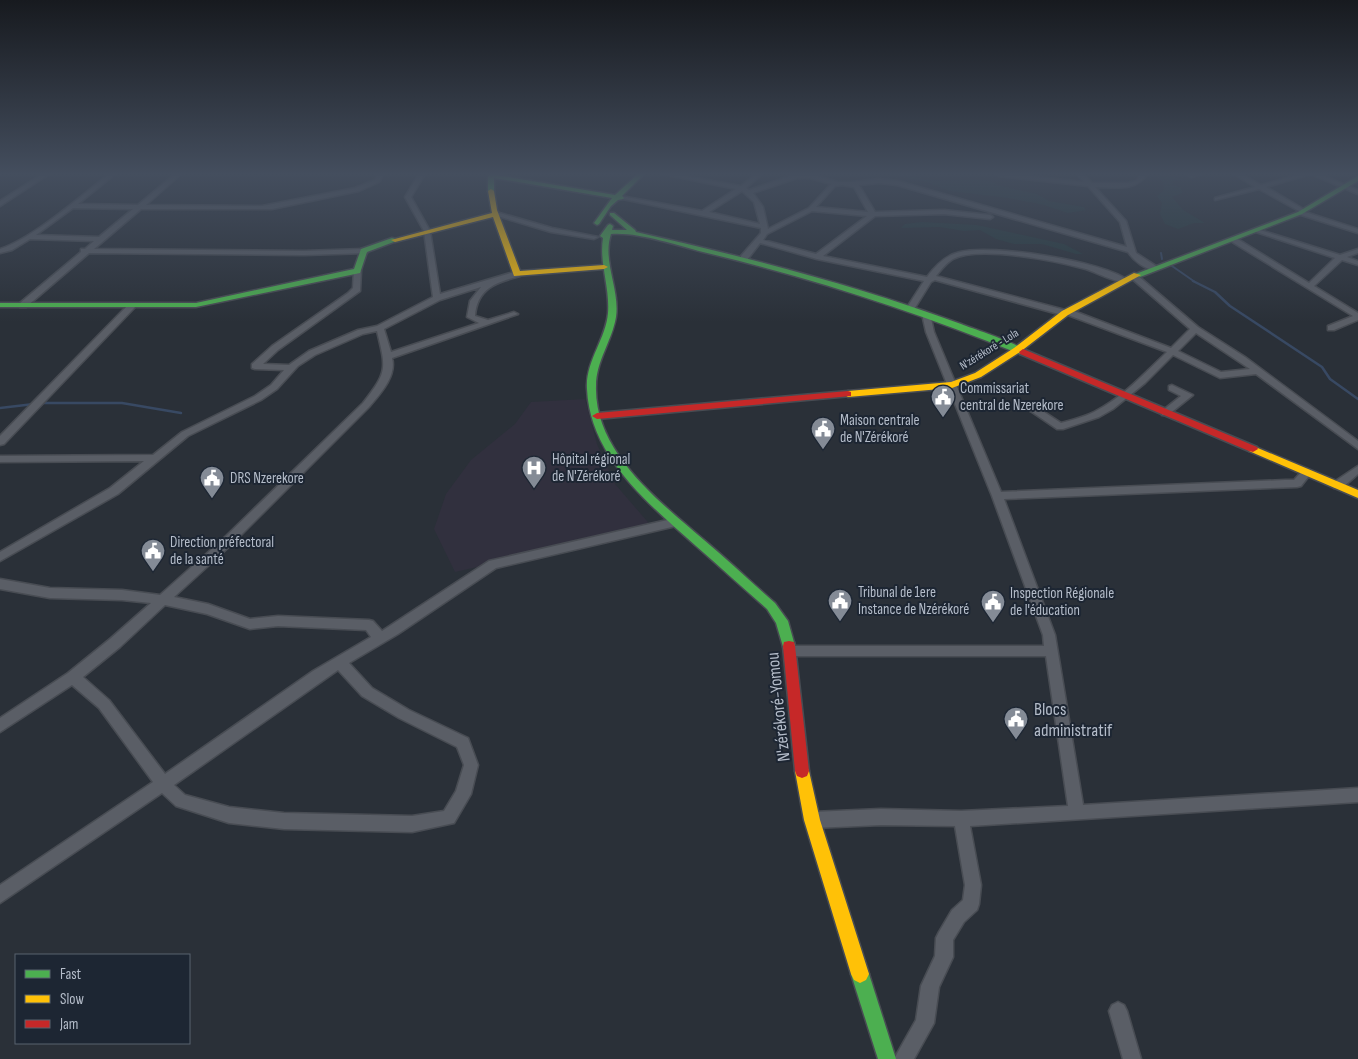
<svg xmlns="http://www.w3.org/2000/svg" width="1358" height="1059" font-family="'Sofia Sans Condensed',sans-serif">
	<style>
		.medical { fill: #31303e }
		.green { fill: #273a3e }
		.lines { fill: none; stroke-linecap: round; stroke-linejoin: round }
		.stream-far1 { stroke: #384963; stroke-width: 2 }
		.stream { stroke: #384963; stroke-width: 2.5 }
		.street-casing { stroke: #484c53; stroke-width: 3 }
		.fast-casing { stroke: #484c53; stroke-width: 3 }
		.slow-casing { stroke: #484c53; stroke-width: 3 }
		.jam-casing { stroke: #484c53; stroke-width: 3 }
		.street { fill: #5a5e66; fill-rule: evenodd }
		.fast { fill: #4caf50; fill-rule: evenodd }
		.slow { fill: #ffc107; fill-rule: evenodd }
		.jam { fill: #c62828; fill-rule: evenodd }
		.labels { text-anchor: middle; stroke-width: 4; stroke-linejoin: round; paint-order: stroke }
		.far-street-label { font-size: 12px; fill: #b4bcc9; stroke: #1d2633 }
		.poi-label { font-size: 15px; fill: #b4bcc9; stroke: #1d2633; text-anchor: start }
		.near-street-label { font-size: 18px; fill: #b4bcc9; stroke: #1d2633 }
		.near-poi-label { font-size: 18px; fill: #b4bcc9; stroke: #1d2633; text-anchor: start }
	</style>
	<rect width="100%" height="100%" fill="#2a3038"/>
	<path class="medical" d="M585,399L597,444L615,484L653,528L455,572L434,529L446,494L471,460L515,424L531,402Z"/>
	<g class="green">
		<path d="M888,174H916L918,178C944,185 968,176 994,182L996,185L1037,194L1049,201L1084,207L1086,210L1068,213L1044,205L1008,198L950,191L927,182Z"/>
		<path d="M1160,174H1167L1183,180L1173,181V185L1181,188L1182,193L1172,197L1183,210L1205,223H1194L1178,229L1165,224L1160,214L1162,203L1157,196L1164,190L1163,181L1157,176Z"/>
		<path d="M922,222L977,225L1064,244L1083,254H1076L1042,244H1014L996,239L980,230L964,231L939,227L901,228L905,224Z"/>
	</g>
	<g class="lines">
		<g class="stream-far1">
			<path d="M1161,253L1162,259"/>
			<path d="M1172,266L1195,282"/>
		</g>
		<g class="stream">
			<path d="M1193,281L1215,292L1230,306L1322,367L1330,379L1358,399"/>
			<path d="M40,403H122L181,413"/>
			<path d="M0,408L34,404"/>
		</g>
		<defs>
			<g id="street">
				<path d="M42,174H49L0,206V201Z"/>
				<path d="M109,174H115L78,204L138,205L175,174H181L146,205L262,206L355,188L375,180L378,174H384L379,182L359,191L272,209H141L94,249L304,251L364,249L368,251L367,253L304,255L89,253L26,307H20V303L81,252V249H85L94,241L30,239L12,250L0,253V249C32,239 81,196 109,174ZM73,208L133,209L99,237L36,235Z"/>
				<path d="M419,174H425L411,197L430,231L440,294L514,272H520V276C497,282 477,288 475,316L488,320L514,312L518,314L392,358C397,376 380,394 369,407L231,545L174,597L208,604L250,619L278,616L369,620L373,621L382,631L489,561L676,518L682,522L676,526L496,568L398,634L349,663L372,688L409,710L468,738L478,765L471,794L454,823L412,832L284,829L229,823L176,806L162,793L0,903V885L153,782L99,708L72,685L0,732V718L68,673L110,639L151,603L122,600L50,598L0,589V579L50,588L122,590L160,595L223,539L363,403C388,371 386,369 377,331L363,334L315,355L298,366L277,389L261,400L188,436L118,494L0,561V552L110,488L144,461L0,462V456L153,455L182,432L255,396L271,385L284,370L255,369L252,368V364L272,346L348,293L353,288L354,269L361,271L360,291L278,350L263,364L289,365L309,351L358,330L377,326L433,297L424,231L405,197ZM481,287L470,301L467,317L479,323L391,352L384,329L440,300ZM165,605L207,614L250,629L278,626L366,630L371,637L313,671L165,774L109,700L83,677L120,647ZM338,670L362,696L399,718L457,747L464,765L456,791L444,811L412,816L284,813L229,807L185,795L174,785Z"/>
				<path d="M663,174H674L741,186L756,174H762L746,188L749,190L796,174H810L838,182H852L879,179L898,181L1127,247L1120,222L1088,186L999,176L996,174H1012L1084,182L1077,174H1083L1092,183H1128L1136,181L1141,174H1147C1136,192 1115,187 1095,187L1126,221L1136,253L1156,266V270C1145,270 1134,261 1128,252L897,185L879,183L859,185L875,212L944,210L990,215L993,217L990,219L944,214L875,216L823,256L927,277C936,265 946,255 960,252C992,244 1104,261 1129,281C1122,286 1095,272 1086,269C1057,261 979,245 953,259C946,263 941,270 936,276L1065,310H1071L1171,348L1190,329L1130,277L1137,275L1198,327L1245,357L1358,441V449L1256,374L1220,378L1173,355L1145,383L1113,409L1099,417L1063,429H1057L1032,412L1017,405L1022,402L1038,408L1061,423C1072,420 1084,417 1094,412C1122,398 1145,373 1167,352L1068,315H1062L935,280L931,282L913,311H910L906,309L924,281L817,259L760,243L747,260H741V256L761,233V228L618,198L621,196L702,211L736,189ZM797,178H810L831,184L809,208L768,229L763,207L753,193ZM842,185L854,187L868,212L816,207L835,186ZM742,191L754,202L760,224L709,212ZM812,211L867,216L816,254L763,240L767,234ZM1196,333L1250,369L1221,372L1178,351Z"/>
				<path d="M1189,174H1201L1191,177L1188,175Z"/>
				<path d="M1234,174H1241L1261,185L1301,174H1310L1266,187L1305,210V212L1358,229V233L1298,214L1299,211L1259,189L1215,200V198L1255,187Z"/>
				<path d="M1311,174H1319L1358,190V194Z"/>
				<path d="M496,212L552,228L598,237L594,239L551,232L494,215L493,214Z"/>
				<path d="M1256,230H1260L1340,255L1358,249V253L1347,257L1358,261V265L1342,260L1314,286L1358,313V320L1334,330H1328V326L1353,316L1229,240L1236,238L1309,283L1335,258L1256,232Z"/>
				<path d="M129,304L136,306L4,444L0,445V436Z"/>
				<path d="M923,312L930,314L934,332L1001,492L1285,480H1294L1303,470L1307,469L1312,472L1301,486L1297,487L1004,499L1055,635L1083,805L1358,788V802L970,826L981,885L979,904L977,910L964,922L953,940V957L939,987L934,1023L914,1059H894L916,1020L921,986L935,956L936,938L939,932L952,910L963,900L965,885L955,826L881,825L813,828L808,825L805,820L808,815L813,812L881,809L961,811L1068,806L1046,656H790L785,655L784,651L785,647L790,646H1044L1043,635L992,496L926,332L922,314Z"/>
				<path d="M1172,385L1193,395L1168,415H1162V411L1181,396L1169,390V386Z"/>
				<path d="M1358,466V474L1342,488H1334L1333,485L1334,482Z"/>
				<path d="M1118,1002L1124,1005L1127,1011L1141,1059H1123L1109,1011L1112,1005Z"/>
			</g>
			<g id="fast">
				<path d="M491,174L615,195L638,174H644L622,196L624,198L623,199L618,200L611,206L599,224L597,225L594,223L612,198L494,178V191L491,193L488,191V176Z"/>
				<path d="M1358,176V181L1302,214L1140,277L1133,275L1298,212Z"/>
				<path d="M610,213H614L635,230L636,232C746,257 855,285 961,324C976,330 1018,343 1027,352L1026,354H1020C917,312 812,278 703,252C675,245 639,232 611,234C602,261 620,289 616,317C612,341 596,361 596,386C594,452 659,501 704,540C728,560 751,582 775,603L788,621L795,646L794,650L789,651L784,650L776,623L767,609C743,588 720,567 696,546C649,504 590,457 587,389C585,362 606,339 608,313C610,287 599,263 603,238L600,236L608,225L610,224L613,226L612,230H627L610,215Z"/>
				<path d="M392,238L399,240L367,252L360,273L196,307H0V303H196L354,269L361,249Z"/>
				<path d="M860,965L866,968L869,974L896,1059H878L851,974L854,968Z"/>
			</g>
			<g id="slow">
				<path d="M491,189L494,191L497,210L520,271L604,265L608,267L604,269L514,276L493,217L395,242L391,240L492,213L488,191Z"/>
				<path d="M1134,273L1141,275L1068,315L1020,352L981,377L952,388L848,397L843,394L848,391L951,382L975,373L1014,348L1062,311Z"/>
				<path d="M1253,446L1358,490V498L1249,451L1248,449Z"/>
				<path d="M802,764L807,766L809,771L820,820L869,974L866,980L860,983L854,980L851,974L804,820L795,771L797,766Z"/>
			</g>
			<g id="jam">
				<path d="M1023,349L1257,447L1258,449L1253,452L1249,451L1020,354L1019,352Z"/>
				<path d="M848,391L851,392V396L597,419L592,416L597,413Z"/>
				<path d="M789,641L794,642L795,646L809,771L807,776L802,778L797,776L795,771L783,646L784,642Z"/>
			</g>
		</defs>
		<use href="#street" class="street-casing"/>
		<use href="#fast" class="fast-casing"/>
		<use href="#slow" class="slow-casing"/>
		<use href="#jam" class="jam-casing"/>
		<use href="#street" class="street"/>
		<use href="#fast" class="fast"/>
		<use href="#slow" class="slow"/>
		<use href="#jam" class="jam"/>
	</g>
	<linearGradient id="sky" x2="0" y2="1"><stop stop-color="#171a1f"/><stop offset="0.54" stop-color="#444e5e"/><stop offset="1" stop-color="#444e5e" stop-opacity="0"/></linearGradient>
	<rect width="1358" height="322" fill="url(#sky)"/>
	<defs>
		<symbol id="civic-pin" viewBox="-11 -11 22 30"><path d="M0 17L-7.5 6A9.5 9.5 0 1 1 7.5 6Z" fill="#848b96" stroke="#1d2633"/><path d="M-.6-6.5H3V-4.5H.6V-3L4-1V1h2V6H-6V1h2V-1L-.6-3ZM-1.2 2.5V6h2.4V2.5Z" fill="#fff"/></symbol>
		<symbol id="hospital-pin" viewBox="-11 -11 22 30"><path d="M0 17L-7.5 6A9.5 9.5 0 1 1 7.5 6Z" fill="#848b96" stroke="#1d2633"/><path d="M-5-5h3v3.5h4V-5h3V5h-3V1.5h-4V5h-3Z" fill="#fff"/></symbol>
	</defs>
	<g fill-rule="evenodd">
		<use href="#civic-pin" x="929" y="383" width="28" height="38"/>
		<use href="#civic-pin" x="809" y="415" width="28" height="38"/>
		<use href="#hospital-pin" x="520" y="454" width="28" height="38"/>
		<use href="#civic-pin" x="198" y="464" width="28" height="38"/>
		<use href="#civic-pin" x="139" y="537" width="28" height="38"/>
		<use href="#civic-pin" x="826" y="587" width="28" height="38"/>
		<use href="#civic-pin" x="979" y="588" width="28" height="38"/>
		<use href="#civic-pin" x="1002" y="705" width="28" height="38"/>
	</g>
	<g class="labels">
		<g class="far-street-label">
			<text transform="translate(989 349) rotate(-32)" y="4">N'zérékoré - Lola</text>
		</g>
		<g class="poi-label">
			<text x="960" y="393">Commissariat<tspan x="960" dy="17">central de Nzerekore</tspan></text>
			<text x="840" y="425">Maison centrale<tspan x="840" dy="17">de N'Zérékoré</tspan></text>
			<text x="552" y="464">Hôpital régional<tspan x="552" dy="17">de N'Zérékoré</tspan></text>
			<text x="230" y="483">DRS Nzerekore</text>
			<text x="170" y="547">Direction préfectoral<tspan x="170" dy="17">de la santé</tspan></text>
			<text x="858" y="597">Tribunal de 1ere<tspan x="858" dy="17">Instance de Nzérékoré</tspan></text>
			<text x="1010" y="598">Inspection Régionale<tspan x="1010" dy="17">de l'éducation</tspan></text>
		</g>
		<g class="near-street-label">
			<text transform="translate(778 707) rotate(-96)" y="6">N'zérékoré-Yomou</text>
		</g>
		<g class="near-poi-label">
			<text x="1034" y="715">Blocs<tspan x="1034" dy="21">administratif</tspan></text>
		</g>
	</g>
	<rect x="15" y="954" width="175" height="90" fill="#1d2633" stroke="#59626f"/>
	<rect x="25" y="970" width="25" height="8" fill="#4caf50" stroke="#59626f"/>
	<text x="60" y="979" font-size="15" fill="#b4bcc9">Fast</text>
	<rect x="25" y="995" width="25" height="8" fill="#ffc107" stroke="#59626f"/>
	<text x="60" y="1004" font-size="15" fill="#b4bcc9">Slow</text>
	<rect x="25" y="1020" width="25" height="8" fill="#c62828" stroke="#59626f"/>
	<text x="60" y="1029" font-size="15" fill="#b4bcc9">Jam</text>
</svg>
